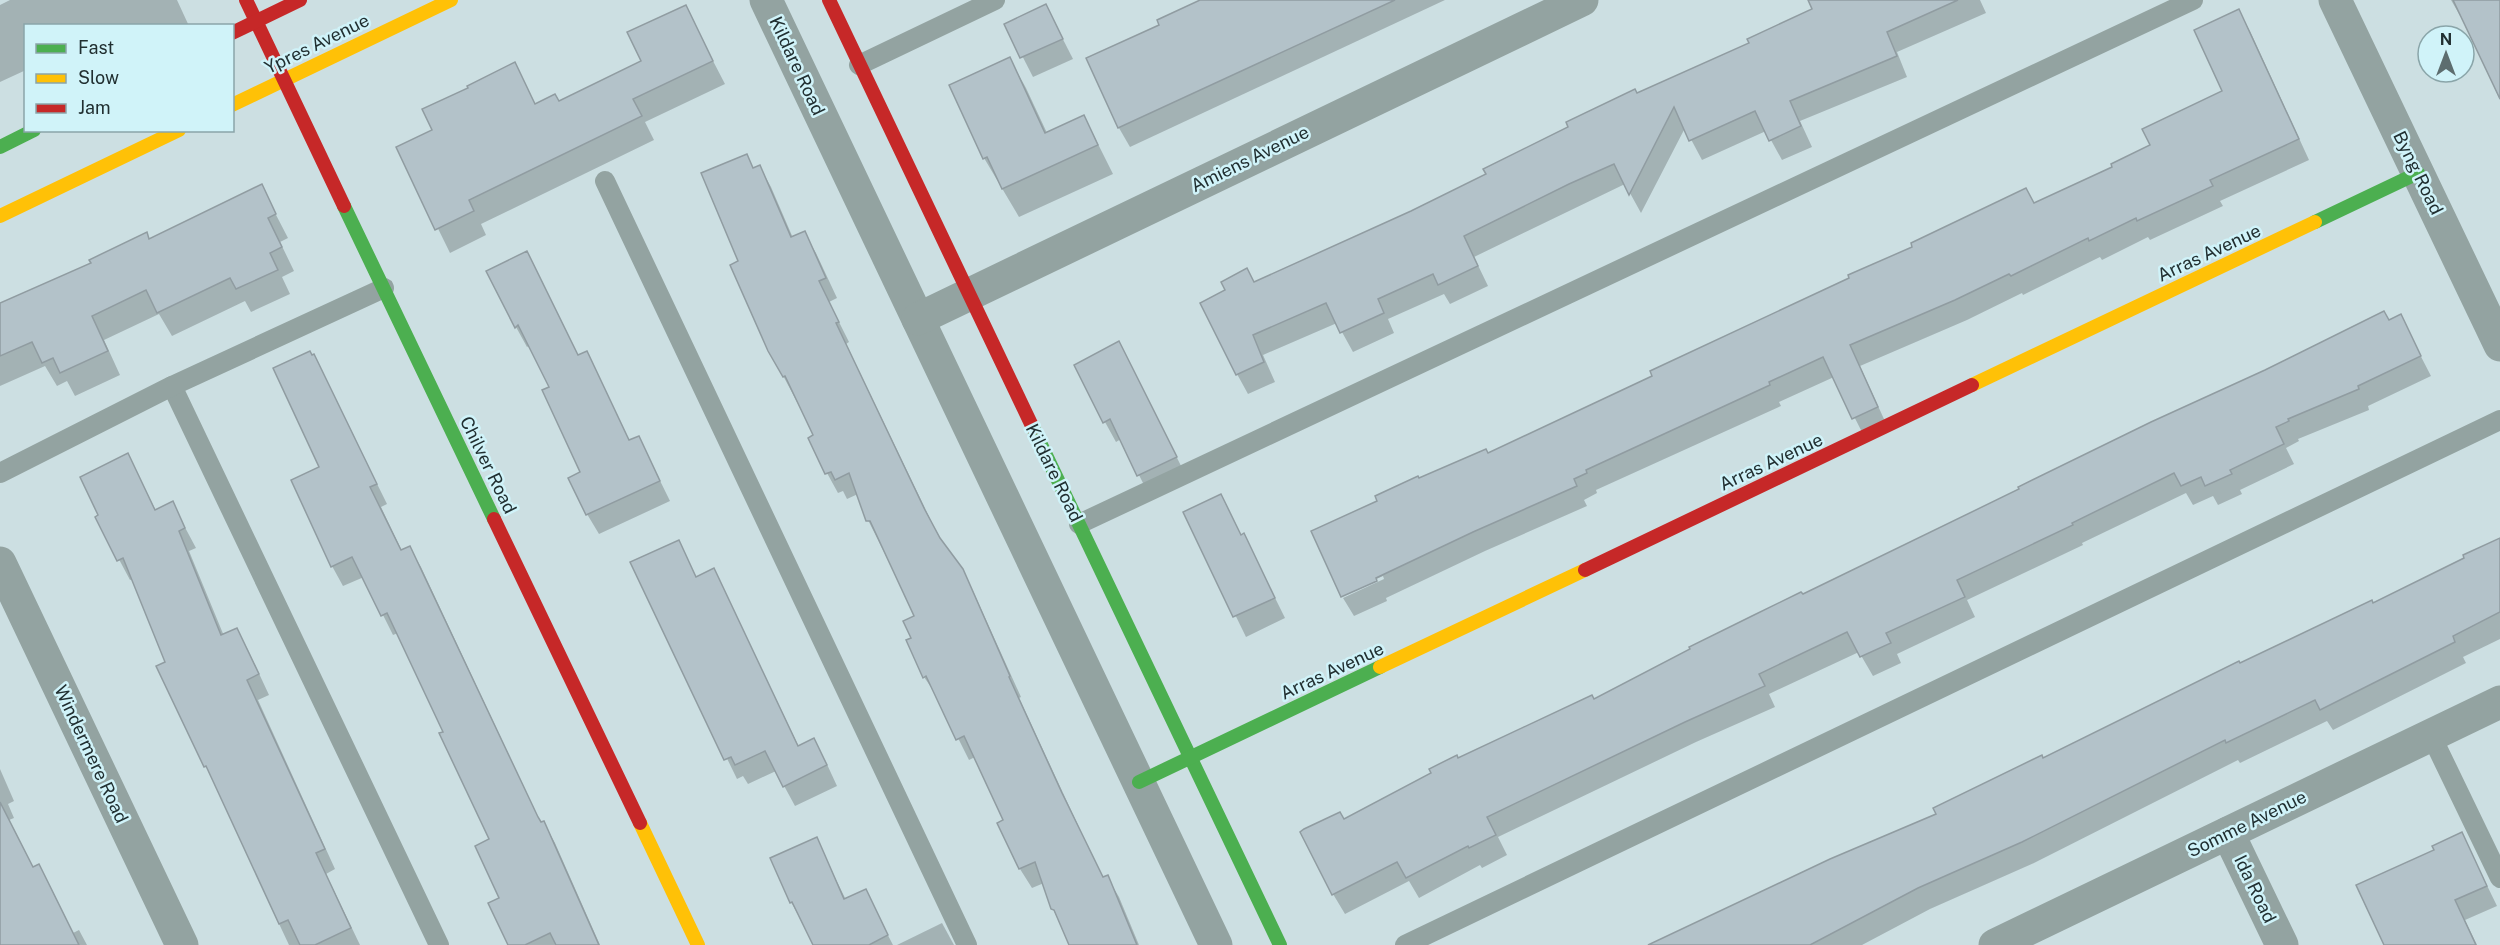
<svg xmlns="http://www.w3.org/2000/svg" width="2500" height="945" font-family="'Public Sans',sans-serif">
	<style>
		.shadow { fill: #0003 }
		.building { fill: #b3c2c9; stroke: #909ca1; stroke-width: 1.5 }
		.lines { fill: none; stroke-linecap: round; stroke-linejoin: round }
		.lane { stroke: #93a3a1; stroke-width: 20 }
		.street { stroke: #93a3a1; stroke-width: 33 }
		.fast { stroke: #4caf50; stroke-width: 14 }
		.slow { stroke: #ffc107; stroke-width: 14 }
		.jam { stroke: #c62828; stroke-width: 14 }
		.labels { text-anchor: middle; stroke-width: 5; stroke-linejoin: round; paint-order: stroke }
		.street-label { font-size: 18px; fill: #212f31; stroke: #d0f3f9 }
	</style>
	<rect width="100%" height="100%" fill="#ccdfe2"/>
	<g class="shadow">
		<path d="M10,0H177L189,26H26V70L0,82V5Z"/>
		<path d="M1229,0H1445L1130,147L1119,128L1088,58Z"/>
		<path d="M1810,0H1980L1986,13L1897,52L1907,77L1800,121L1812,147L1782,160L1766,131L1702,160L1685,128L1641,213L1625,184L1474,257L1488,286L1450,304L1444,294L1388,319L1394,333L1353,352L1337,323L1263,355L1275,382L1248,394L1237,374L1255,284L1488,175L1637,95L1751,44L1814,10Z"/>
		<path d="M2451,0H2500V100L2469,31Z"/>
		<path d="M1046,6L1073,59L1033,77L1006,24Z"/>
		<path d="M685,7L725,84L645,122L654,140L481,224L486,235L450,253L398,147L434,130L470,89L514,64L536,105L559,103L643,62Z"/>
		<path d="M2238,11L2250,31L2309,160L2220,201L2223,206L2150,240L2148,237L2102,260L2100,257L2023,295L2022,293L1967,320L1860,366L1888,428L1865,438L1834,377L1779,402L1781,406L1596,490L1597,493L1584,500L1587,506L1485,551L1386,598L1387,601L1354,616L1343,598L1384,579L1383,576L1342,595L1379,502L1419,480L1488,455L2114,168L2152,146L2224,92Z"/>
		<path d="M1010,59L1026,88L1047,133L1084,116L1113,174L1019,217L984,158Z"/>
		<path d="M747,156L754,169L760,167L771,187L793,238L804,233L816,253L837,298L829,302L849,342L846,344L936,531L973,591L1021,697L1019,698L1103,879L1107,877L1119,897L1139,945H1070L1053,909L1044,883L1032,888L1020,869L999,824L1005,821L975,757L969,760L937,696L924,677L913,639L916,616L868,520L858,494L847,499L843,491L838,493L827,473L815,436L770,351L740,262Z"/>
		<path d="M261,186L288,238L280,242L294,271L282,277L290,294L251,312L245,301L172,336L159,314L104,340L120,375L75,396L67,381L57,386L45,366L0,386V305L150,240Z"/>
		<path d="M527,253L579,357L586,353L630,442L639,438L670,501L599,534L587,514L582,473L551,387L530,345L527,347L516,327Z"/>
		<path d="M2400,316L2431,376L2368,406L2369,410L2298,439L2299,441L2286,448L2294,464L2240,490L2242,494L2218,505L2213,496L2193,505L2186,493L2082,543L2083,545L1967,600L1975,617L1897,654L1901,663L1873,676L1859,652L1769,694L1775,707L1696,742L1498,837L1507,855L1482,868L1480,865L1419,898L1409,881L1345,914L1333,894L1344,821L1458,760L1593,700L1802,596Z"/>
		<path d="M314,356L387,504L381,507L402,551L409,547L421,567L541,824L544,823L555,843L600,945H509L491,840L445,732L398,633L393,635L364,577L343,586L332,566L311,357Z"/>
		<path d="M1130,363L1187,478L1149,495L1121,439L1116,442L1105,422Z"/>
		<path d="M138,475L156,511L172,503L196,548L189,551L224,636L237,630L248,650L269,695L258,700L335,869L326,874L360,945H289L266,896L133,579L130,580L97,518Z"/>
		<path d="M1185,512L1241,536L1244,535L1285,618L1246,637Z"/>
		<path d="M2500,540V639L2463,657L2466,663L2333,730L2327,721L2240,763L2238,760L2034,863L1930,909L1862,945H1654L1938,815L2042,759L2240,665L2373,605Z"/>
		<path d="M678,542L697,578L714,570L799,747L825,760L837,786L795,806L776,771L748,784L743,776L737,779L632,563Z"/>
		<path d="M0,769L14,801L8,804L14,818L9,820L33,868L50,886L73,933L79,930L87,945H8L0,922Z"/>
		<path d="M2462,834L2497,906L2465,920L2477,945H2386L2436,850Z"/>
		<path d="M816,839L846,900L865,891L893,945H815L791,902Z"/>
		<path d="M942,923L954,945H897Z"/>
	</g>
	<g class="building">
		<path d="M1200,0H1395L1118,128L1086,58L1159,25L1157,20Z"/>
		<path d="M1808,0H1958L1887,32L1897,56L1790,101L1801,126L1769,141L1755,111L1689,141L1674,107L1629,195L1614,164L1569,184L1464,236L1478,266L1438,285L1433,274L1378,299L1384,313L1340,333L1326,303L1253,335L1264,362L1236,375L1200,303L1225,290L1221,282L1247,268L1254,282L1411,211L1486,174L1483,169L1568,127L1566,122L1635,89L1637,93L1749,43L1747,39L1812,9Z"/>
		<path d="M2453,0H2500V99Z"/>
		<path d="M1046,4L1063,39L1020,58L1004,24Z"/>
		<path d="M686,5L713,61L633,99L642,116L469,200L474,211L435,230L396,147L432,130L422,109L468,88L467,86L515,62L535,104L555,94L559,101L641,61L627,32Z"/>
		<path d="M2239,9L2299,139L2210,180L2213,186L2137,221L2136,218L2089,241L2088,238L2011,276L2009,274L1955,300L1850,345L1878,407L1852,419L1823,357L1769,382L1770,385L1586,470L1587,473L1574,479L1577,486L1473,532L1376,578L1377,581L1341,597L1311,531L1377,501L1375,496L1418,476L1419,478L1486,449L1488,453L1652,376L1650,371L1849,278L1848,275L1912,247L1911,243L2026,188L2034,203L2112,167L2111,164L2150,145L2142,129L2222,91L2194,30Z"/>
		<path d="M1010,57L1045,133L1084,115L1098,145L1002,189L987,157L983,159L949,85Z"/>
		<path d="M747,154L753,168L760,165L791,237L805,231L826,278L819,281L839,322L836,323L925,510L940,538L963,569L1010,676L1009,677L1062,793L1103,877L1108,875L1137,945H1069L1054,910L1051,909L1035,862L1019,869L997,823L1003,820L964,736L956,740L926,676L923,678L906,640L911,638L903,621L914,616L870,521H866L849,473L835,480L831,472L825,474L808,438L813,435L785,376L783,377L768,351L730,265L738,261L701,173Z"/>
		<path d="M262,184L276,214L268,218L282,247L270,253L278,270L236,289L230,278L157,313L146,290L92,316L108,351L60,373L53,358L42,363L32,342L0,356V303L91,263L89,260L147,232L149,239Z"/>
		<path d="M527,251L578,355L587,351L629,440L639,436L660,481L586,515L568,478L580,472L542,390L549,387L518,325L515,328L486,271Z"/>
		<path d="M2384,311L2389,320L2401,314L2421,356L2358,386L2359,389L2288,419L2289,421L2276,427L2284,444L2230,470L2232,474L2205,486L2201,477L2181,486L2174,473L2072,523L2073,525L1957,580L1965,597L1886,633L1891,643L1860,657L1847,632L1759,674L1765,686L1685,722L1487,817L1496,835L1469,848L1468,846L1406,878L1397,862L1332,895L1300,832L1304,829L1340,812L1344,819L1431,773L1429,769L1457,755L1458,758L1592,695L1594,699L1690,649L1689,647L1754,615L1801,592L1803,594L2019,489L2018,487L2151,422L2265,370Z"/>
		<path d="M1119,341L1177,457L1137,476L1110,419L1103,423L1074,365Z"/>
		<path d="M310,351L312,355L314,354L377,484L370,487L401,550L410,546L538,817L541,822L544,821L599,945H556L550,933L525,945H508L488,903L499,898L475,846L489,839L439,733L443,732L387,613L381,616L352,557L331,567L291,480L319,467L273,368Z"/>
		<path d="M128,453L155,510L173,501L185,528L179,531L221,635L237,628L259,674L247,680L325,849L316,853L351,928L315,945H300L288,920L279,924L206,766L204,767L156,666L165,662L123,558L117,561L95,517L98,515L80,477Z"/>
		<path d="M1221,494L1241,535L1244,533L1275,598L1233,617L1183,512Z"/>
		<path d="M2500,538V612L2453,636L2455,642L2320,710L2315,700L2226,743L2225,740L2022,842L1918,888L1810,945H1648L1830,859L1936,814L1933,808L2042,755L2043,758L2239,661L2240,663L2372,600L2373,603L2464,558L2463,555Z"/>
		<path d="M679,540L696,577L714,568L798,746L814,738L827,765L783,787L765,751L735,765L731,757L724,760L630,562Z"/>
		<path d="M0,802L33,867L39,864L79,945H0Z"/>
		<path d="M2462,832L2487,886L2455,900L2476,945H2384L2356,885L2434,850L2432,846Z"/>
		<path d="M817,837L844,899L866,889L888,935L869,945H813L792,902L790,903L770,858Z"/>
	</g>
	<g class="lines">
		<g class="lane">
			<path d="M859,65L995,0"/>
			<path d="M605,181L967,945"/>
			<path d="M172,386L439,945"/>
			<path d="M0,473L172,386L384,288"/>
			<path d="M1079,524L2193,0"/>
			<path d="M2431,735L2500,878"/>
			<path d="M1405,945L2500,420"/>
		</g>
		<g class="street">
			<path d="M766,0L1216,945"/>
			<path d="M2335,0L2500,345"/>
			<path d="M918,319L1582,0"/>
			<path d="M0,563L182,945"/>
			<path d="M2228,833L2282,945"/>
			<path d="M1995,945L2500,702"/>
		</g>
		<g class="fast">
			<path d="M0,147L34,130"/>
			<path d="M344,206L494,519"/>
			<path d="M2315,222L2418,173"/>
			<path d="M1033,428L1280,945"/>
			<path d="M1139,782L1380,667"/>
		</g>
		<g class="slow">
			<path d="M232,105L451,0"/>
			<path d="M0,216L179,130"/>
			<path d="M1972,385L2315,222"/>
			<path d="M1380,667L1585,570"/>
			<path d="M640,823L698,945"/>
		</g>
		<g class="jam">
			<path d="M246,0L344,206"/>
			<path d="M829,0L1033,428"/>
			<path d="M232,33L300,0"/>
			<path d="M494,519L640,823"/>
			<path d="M1585,570L1972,385"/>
		</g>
	</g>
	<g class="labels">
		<g class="street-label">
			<text transform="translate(317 44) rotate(-26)" y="6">Ypres Avenue</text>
			<text transform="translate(797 66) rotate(65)" y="6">Kildare Road</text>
			<text transform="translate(1250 159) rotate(-26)" y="6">Amiens Avenue</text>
			<text transform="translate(2418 173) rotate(64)" y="6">Byng Road</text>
			<text transform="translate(2209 253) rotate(-25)" y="6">Arras Avenue</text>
			<text transform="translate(1771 462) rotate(-25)" y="6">Arras Avenue</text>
			<text transform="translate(488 465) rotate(64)" y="6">Chilver Road</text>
			<text transform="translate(1054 473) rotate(64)" y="6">Kildare Road</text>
			<text transform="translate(1332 671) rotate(-25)" y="6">Arras Avenue</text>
			<text transform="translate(91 754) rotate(65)" y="6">Windermere Road</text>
			<text transform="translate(2247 824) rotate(-26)" y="6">Somme Avenue</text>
			<text transform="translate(2255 889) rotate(64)" y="6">Ida Road</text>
		</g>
	</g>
	<rect x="24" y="24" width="210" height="108" fill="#d0f3f9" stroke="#8aa5a9" stroke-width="1.5"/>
	<rect x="36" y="44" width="30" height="9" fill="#4caf50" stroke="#8aa5a9" stroke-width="1.5"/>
	<text x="78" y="54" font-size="18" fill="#212f31">Fast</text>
	<rect x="36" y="74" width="30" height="9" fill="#ffc107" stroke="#8aa5a9" stroke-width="1.5"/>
	<text x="78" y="84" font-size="18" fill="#212f31">Slow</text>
	<rect x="36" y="104" width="30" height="9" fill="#c62828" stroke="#8aa5a9" stroke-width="1.5"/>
	<text x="78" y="114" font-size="18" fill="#212f31">Jam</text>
	<g transform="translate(2446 54)"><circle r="28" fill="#d0f3f9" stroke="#8aa5a9" stroke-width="1.5"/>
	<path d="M0-4.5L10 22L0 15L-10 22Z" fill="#5d6d6f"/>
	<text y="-9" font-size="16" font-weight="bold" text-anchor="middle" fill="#212f31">N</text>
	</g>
</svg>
